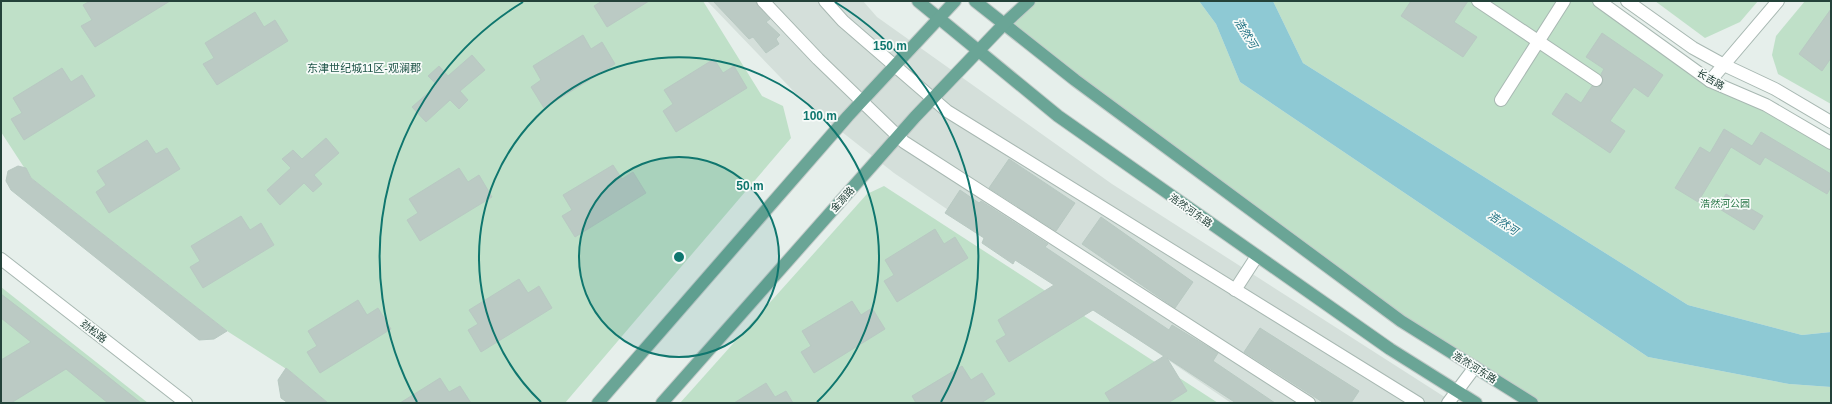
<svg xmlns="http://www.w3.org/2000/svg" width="1832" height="404" font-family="Arial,'Noto Sans SC',sans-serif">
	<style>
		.built { fill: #d4dfda }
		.green { fill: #bfe0c8 }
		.water { fill: #8ec9d4 }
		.building { fill: #bbcac4; stroke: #b8c9c2 }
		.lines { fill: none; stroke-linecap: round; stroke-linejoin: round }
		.minor-casing { stroke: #a8b8b2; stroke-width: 14 }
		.major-casing { stroke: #c2cac8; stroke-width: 14 }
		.minor { stroke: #fff; stroke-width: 12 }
		.major { stroke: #6aa596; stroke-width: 12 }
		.ring { fill: none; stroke: #0f766e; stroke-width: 2 }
		.labels { text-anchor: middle; stroke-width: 3.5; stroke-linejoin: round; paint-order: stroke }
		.street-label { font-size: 10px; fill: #24423a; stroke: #f7fbf9 }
		.park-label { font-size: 10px; fill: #2d7a4b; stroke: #f7fbf9 }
		.water-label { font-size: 11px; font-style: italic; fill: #1c6f80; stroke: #f7fbf9 }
		.neighbourhood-label { font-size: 11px; fill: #1f5548; stroke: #f7fbf9 }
		.centre { fill: #0f766e; stroke: #f7fbf9; stroke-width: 2 }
		.ring-label { font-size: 12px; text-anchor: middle; font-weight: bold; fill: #0f766e; stroke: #f7fbf9; stroke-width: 3.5; stroke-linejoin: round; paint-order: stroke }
	</style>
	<rect width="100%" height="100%" fill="#e6efeb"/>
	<path class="built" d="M707,1H863L877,17L1112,184L1454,403H1231L894,173L804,102Z"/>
	<g class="green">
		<path d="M1,1H703L762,96L783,106L791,138L565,403H328L291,372L227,331L31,178L1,132Z"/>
		<path d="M1029,1H1199L1216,24L1240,82L1648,357L1789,384L1831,387V403H1532L1401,321L1004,24Z"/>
		<path d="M1273,1H1599L1710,81L1831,143V332L1802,335L1688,305L1303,63Z"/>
		<path d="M1655,1H1758L1740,22L1705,38Z"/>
		<path d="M1805,1H1831V104L1778,74L1772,55L1776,36Z"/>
		<path d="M884,186L1218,403H680L867,194Z"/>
		<path d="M1,287L148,403H1Z"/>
	</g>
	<path class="water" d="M1199,1H1273L1303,63L1688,305L1802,335L1831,332V387L1789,384L1648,357L1240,82L1216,24Z"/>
	<g class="building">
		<path d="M90,1H170L95,47L81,26L92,20L83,5Z"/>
		<path d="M602,1H649L607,27L594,6Z"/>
		<path d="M713,1H755L770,19L766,22L780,35L776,39L779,44L766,53L753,37L749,39Z"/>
		<path d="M1411,1H1468L1454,22L1477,37L1463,57L1401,16Z"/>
		<path d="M1831,9V58L1822,71L1799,54Z"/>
		<path d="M255,12L264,27L275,20L288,41L217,85L203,64L214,58L205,43Z"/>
		<path d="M1602,33L1663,75L1648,97L1634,87L1610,121L1625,131L1610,153L1552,114L1566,93L1581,103L1592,86L1599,87L1602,84L1603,80L1601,74L1604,69L1586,57Z"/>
		<path d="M583,35L591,49L602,42L615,64L544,108L531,87L541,80L533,66Z"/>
		<path d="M472,55L485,70L460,91L468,100L459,109L450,100L426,122L412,107L437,85L428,76L439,66L448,76Z"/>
		<path d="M714,59L723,73L734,66L747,88L676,132L663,111L673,104L664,90Z"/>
		<path d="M62,68L71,82L82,75L95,96L24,140L11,119L22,113L13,98Z"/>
		<path d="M1724,129L1752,146L1761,132L1831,174V187L1827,194L1765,157L1760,165L1731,147L1698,202L1675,188L1700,147L1710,153Z"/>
		<path d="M326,138L339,153L314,175L322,184L313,192L304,183L280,205L267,190L291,168L282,159L293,150L302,159Z"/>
		<path d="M147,140L156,154L167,148L180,169L109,213L96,192L106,185L97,171Z"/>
		<path d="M1009,159L1075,203L1056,231L989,188Z"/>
		<path d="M613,165L622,179L633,172L646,193L575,237L562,216L572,210L563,195Z"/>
		<path d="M18,166L26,168L31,178L227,331L214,339L199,340L11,190L6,181L8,171Z"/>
		<path d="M459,168L468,182L479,175L492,197L420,241L407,220L418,213L409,199Z"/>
		<path d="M960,190L979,203L981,201L1048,244L1045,247L1169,330L1172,325L1218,353L1213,361L1275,403H1236L1167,358L1187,391L1168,403H1111L1105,393L1164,356L1093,310L1009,362L996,341L1006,335L998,320L1054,285L1015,260L1013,264L982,243L984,238L945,213Z"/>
		<path d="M1726,194L1763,216L1754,230L1718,208Z"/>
		<path d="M241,216L250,230L261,223L274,245L203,288L190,267L200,261L191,246Z"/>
		<path d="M1101,217L1193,282L1175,308L1082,244Z"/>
		<path d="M935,229L944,244L955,237L968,258L897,302L884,281L894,275L885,260Z"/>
		<path d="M519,279L528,293L539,286L552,308L481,352L468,330L478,324L469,310Z"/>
		<path d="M1,294L96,367L141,403H108L66,369L11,403H1V360L31,342L1,318Z"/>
		<path d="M358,300L367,315L378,308L391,329L320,373L307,352L317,346L308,331Z"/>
		<path d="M852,301L861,315L872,308L885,329L814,373L801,352L811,346L802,331Z"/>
		<path d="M1260,328L1359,391L1351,403H1324L1244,352Z"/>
		<path d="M962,366L971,380L982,373L995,394L981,403H916L912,396Z"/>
		<path d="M286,368L291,372L328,403H288L281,398L278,380Z"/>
		<path d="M440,378L449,392L460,386L471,403H400Z"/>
		<path d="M766,383L775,397L786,391L793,403H734Z"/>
	</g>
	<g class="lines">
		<defs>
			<g id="minor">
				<path d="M763,1L818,59L904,142L1309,403"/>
				<path d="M825,1L843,21L947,111L1418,403"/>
				<path d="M1478,1L1596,80"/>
				<path d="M1599,1L1710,81L1766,105L1831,143"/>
				<path d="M1627,1L1693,48L1724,65L1775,89L1831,122"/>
				<path d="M1710,81L1778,1"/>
				<path d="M1501,100L1564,1"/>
				<path d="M1,259L186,403"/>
				<path d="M1235,290L1257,256"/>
				<path d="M1448,403L1475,367"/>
			</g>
			<g id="major">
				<path d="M918,1L1058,116L1390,349L1476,403"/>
				<path d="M975,1L1075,80L1401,321L1532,403"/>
				<path d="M598,403L848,116L955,1"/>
				<path d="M662,403L915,117L1004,24L1029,1"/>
			</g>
		</defs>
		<use href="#minor" class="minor-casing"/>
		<use href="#major" class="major-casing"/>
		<use href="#minor" class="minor"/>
		<use href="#major" class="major"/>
	</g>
	<circle cx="679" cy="257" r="100" fill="#0f766e" fill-opacity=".12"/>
	<g class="ring">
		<circle cx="679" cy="257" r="100"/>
		<path d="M541 402A200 200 0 1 1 817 402"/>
		<path d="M417 402A299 299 0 0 1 523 2M835 2A299 299 0 0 1 941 402"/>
	</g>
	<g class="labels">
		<g class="street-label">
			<text transform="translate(1711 79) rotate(30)" y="4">长吉路</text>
			<text transform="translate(842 199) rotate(-48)" y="4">金源路</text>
			<text transform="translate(1191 210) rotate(35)" y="4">浩然河东路</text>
			<text transform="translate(94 331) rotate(38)" y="4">劲松路</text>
			<text transform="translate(1475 367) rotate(32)" y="4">浩然河东路</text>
		</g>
		<g class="park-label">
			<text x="1725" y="207">浩然河公园</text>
		</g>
		<g class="water-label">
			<text transform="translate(1246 33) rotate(59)" y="4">浩然河</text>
			<text transform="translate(1503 223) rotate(33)" y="4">浩然河</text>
		</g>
		<g class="neighbourhood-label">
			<text x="364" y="72">东津世纪城11区-观澜郡</text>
		</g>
	</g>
	<circle cx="679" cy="257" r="6" class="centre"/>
	<g class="ring-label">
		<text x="890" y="50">150 m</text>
		<text x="820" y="120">100 m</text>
		<text x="750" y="190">50 m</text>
	</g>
	<rect width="1832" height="404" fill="none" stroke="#24423a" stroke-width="4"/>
</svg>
